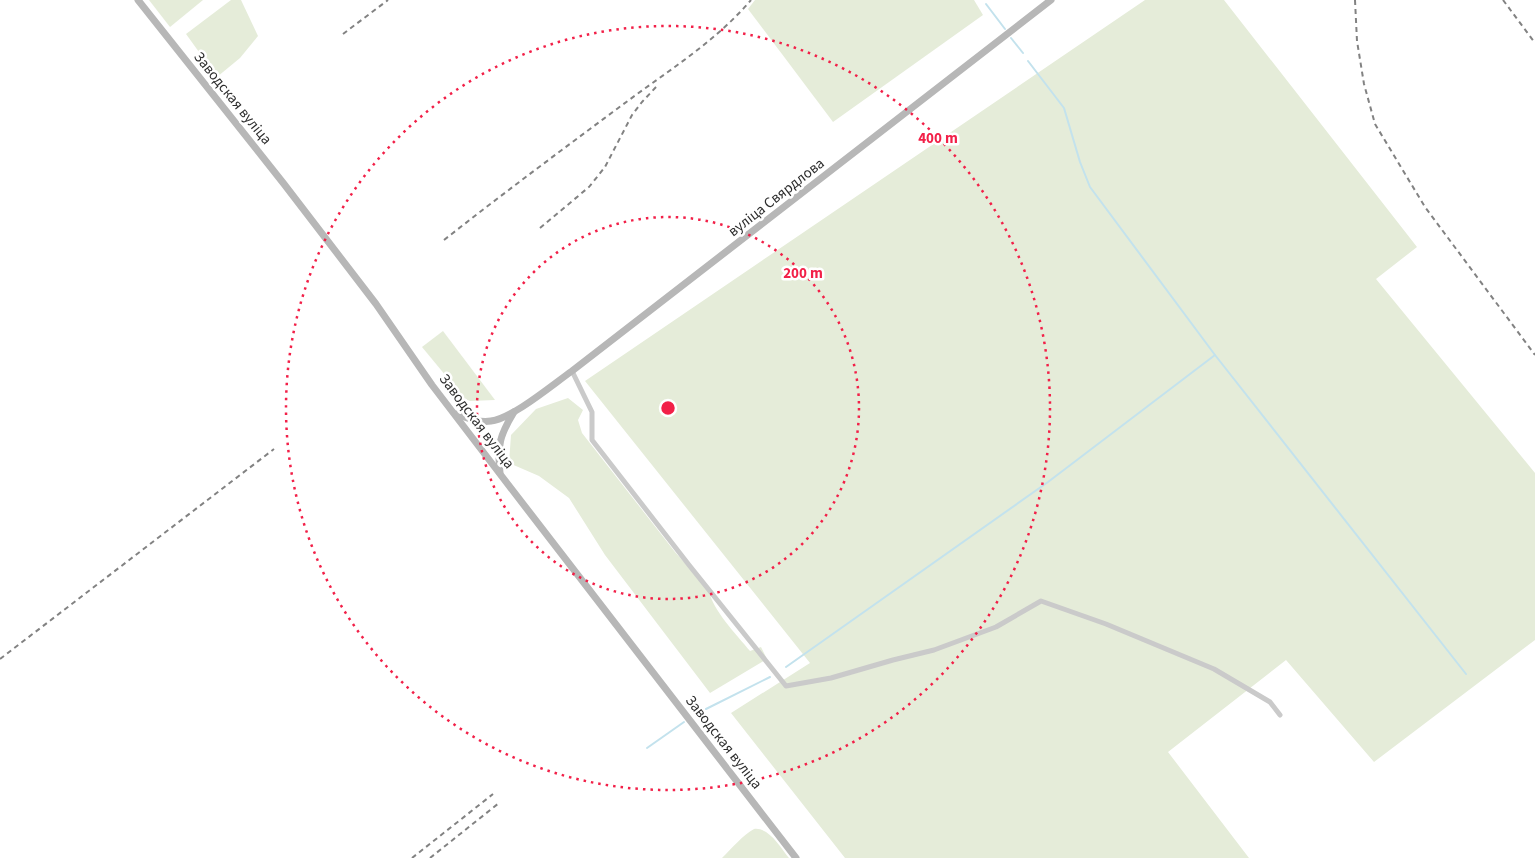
<svg xmlns="http://www.w3.org/2000/svg" width="1535" height="858" font-family="'Source Sans 3',sans-serif">
	<style>
		.green { fill: #e5ecd9 }
		.lines { fill: none; stroke-linecap: round; stroke-linejoin: round }
		.stream { stroke: #c3e2ed; stroke-width: 2 }
		.minor { stroke: #cacaca; stroke-width: 5 }
		.secondary { stroke: #b7b7b7; stroke-width: 7 }
		.rail { stroke: #828282; stroke-width: 2; stroke-dasharray: 5 4; stroke-linecap: butt }
		.ring { fill: none; stroke: #f22048; stroke-width: 2.5; stroke-dasharray: 2.5 5 }
		.labels { text-anchor: middle; stroke-width: 5; stroke-linejoin: round; paint-order: stroke }
		.street-label { font-size: 15px; fill: #2d2d2d; stroke: #fff }
		.centre { fill: #f22048; stroke: #fff; stroke-width: 2.5 }
		.ring-label { font-size: 15px; text-anchor: middle; font-weight: bold; fill: #f22048; stroke: #fff; stroke-width: 5; stroke-linejoin: round; paint-order: stroke }
	</style>
	<rect width="100%" height="100%" fill="#fff"/>
	<g class="green">
		<path d="M149,0H203L170,27Z"/>
		<path d="M231,0H241L258,36L240,58L217,77L186,34Z"/>
		<path d="M755,0H974L983,15L833,122L748,9Z"/>
		<path d="M1145,0H1224L1417,247L1376,279L1535,473V640L1374,762L1286,660L1168,752L1249,858H845L731,713L810,663L585,381Z"/>
		<path d="M443,331L495,400L470,401L465,399L422,347Z"/>
		<path d="M568,398L583,410L578,420L582,433L675,552L709,590C712,610 737,635 750,651L761,647L767,659L710,693L605,555L569,498L539,476L509,463L511,435L536,409Z"/>
		<path d="M754,829C769,827 780,847 789,858H722C732,848 742,836 754,829Z"/>
	</g>
	<g class="lines">
		<g class="stream">
			<path d="M986,4L1005,29"/>
			<path d="M1011,38L1023,53"/>
			<path d="M1028,61L1064,108L1080,162L1090,187L1215,355L1466,674"/>
			<path d="M786,667L1048,482L1215,355"/>
			<path d="M706,709L770,677"/>
			<path d="M647,748L684,722"/>
		</g>
		<path class="minor" d="M572,371L592,412V440L689,565L786,686L831,678L893,660L934,650L996,627L1041,601L1106,624L1214,669L1270,702L1280,715"/>
		<g class="secondary">
			<path d="M138,0L284,184L376,304L432,385L500,474L796,858"/>
			<path d="M456,414C467,418 479,423 491,421C513,418 552,385 572,371L1051,0"/>
			<path d="M500,473C497,445 500,435 514,412"/>
		</g>
		<g class="rail">
			<path d="M1355,0L1357,41L1364,84L1375,124L1425,207L1535,355"/>
			<path d="M1503,0L1535,43"/>
			<path d="M343,34L388,0"/>
			<path d="M540,228L589,187L605,167L632,115L642,102L657,86"/>
			<path d="M444,240C505,192 567,146 629,100C671,69 717,40 751,0"/>
			<path d="M0,659L274,449"/>
			<path d="M412,858L493,794"/>
			<path d="M430,858L499,803"/>
		</g>
	</g>
	<g class="ring">
		<circle cx="668" cy="408" r="191"/>
		<circle cx="668" cy="408" r="382"/>
	</g>
	<g class="labels">
		<g class="street-label">
			<text transform="translate(233 98) rotate(51)" y="5">Заводская вуліца</text>
			<text transform="translate(776 197) rotate(-38)" y="5">вуліца Свярдлова</text>
			<text transform="translate(477 421) rotate(53)" y="5">Заводская вуліца</text>
			<text transform="translate(724 742) rotate(52)" y="5">Заводская вуліца</text>
		</g>
	</g>
	<circle cx="668" cy="408" r="8" class="centre"/>
	<g class="ring-label">
		<text x="938" y="143">400 m</text>
		<text x="803" y="278">200 m</text>
	</g>
</svg>
